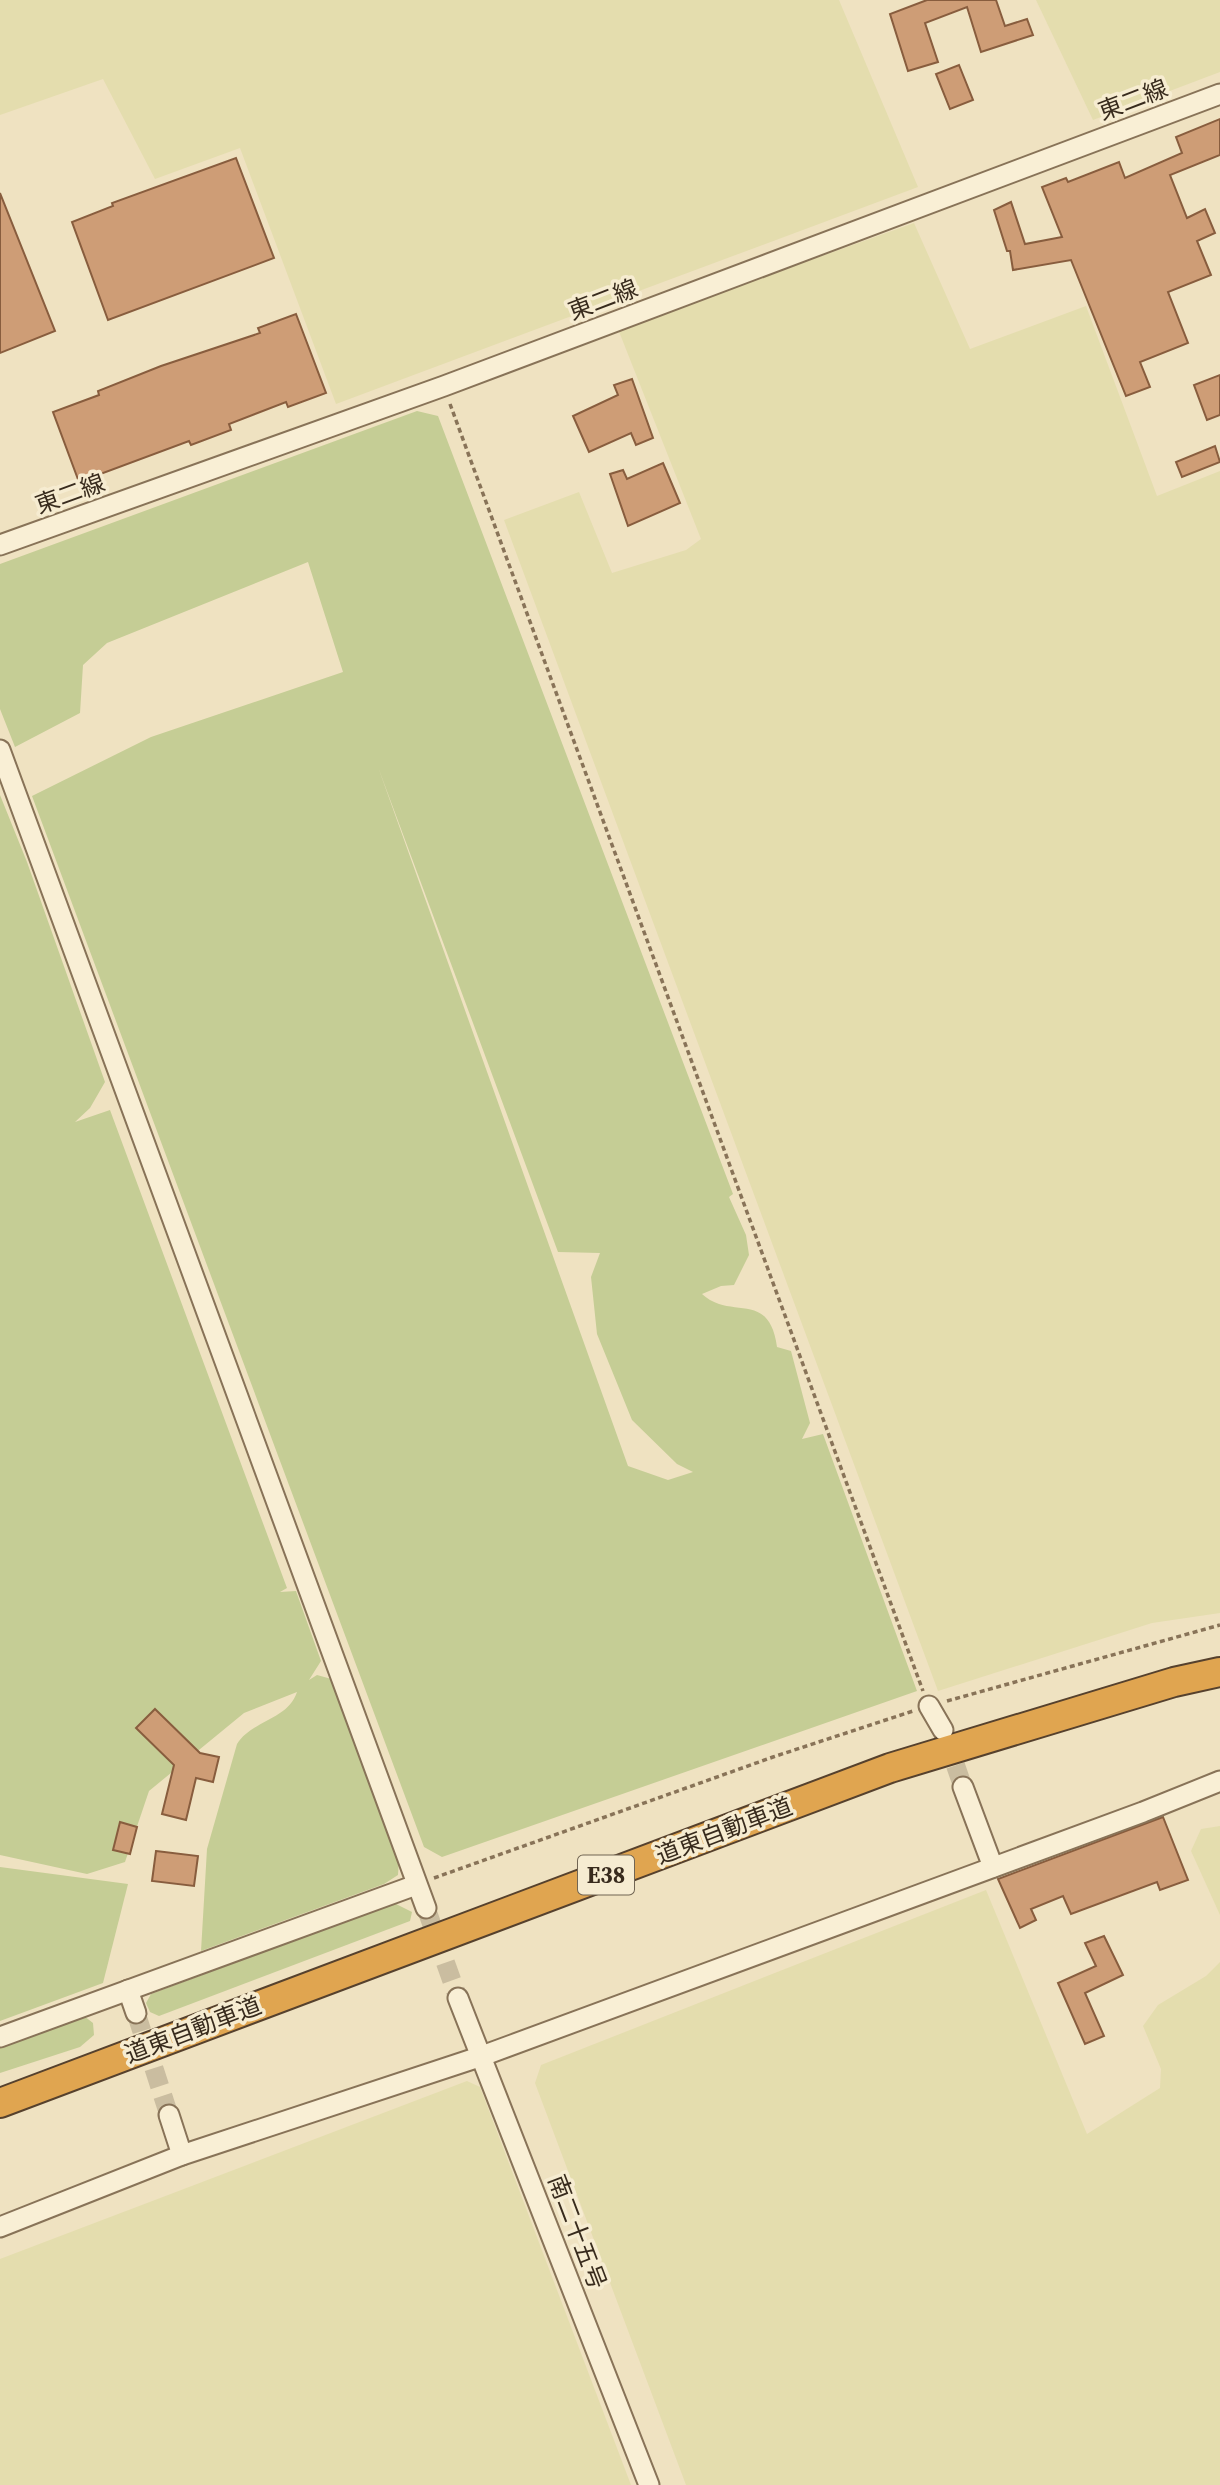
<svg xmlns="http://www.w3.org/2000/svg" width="1220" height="2485" font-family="'Source Serif 4','Noto Sans JP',serif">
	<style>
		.farmland { fill: #e4ddae }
		.green { fill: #c5cd95; fill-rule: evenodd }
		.building { fill: #ce9d76; stroke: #885d3e; stroke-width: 2 }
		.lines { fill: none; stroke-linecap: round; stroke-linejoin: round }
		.minor-tunnel { stroke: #cabda0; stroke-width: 19; stroke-dasharray: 19 10; stroke-linecap: butt }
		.minor-casing { stroke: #887358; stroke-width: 23 }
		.highway-casing { stroke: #56412d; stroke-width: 32 }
		.path { stroke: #887358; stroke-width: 3.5; stroke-dasharray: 5 3.5; stroke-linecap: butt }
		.minor { stroke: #f9efd5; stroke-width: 19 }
		.highway { stroke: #e0a550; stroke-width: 28 }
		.labels { text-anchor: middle; stroke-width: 7; stroke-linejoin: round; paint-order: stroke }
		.shield { fill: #f6ecd1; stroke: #716553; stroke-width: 2 }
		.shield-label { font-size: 23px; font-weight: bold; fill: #382b1d }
		.street-label { font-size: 24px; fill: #382b1d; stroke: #f6ecd1 }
	</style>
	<rect width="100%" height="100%" fill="#efe2c1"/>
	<g class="farmland">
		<path d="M0,0H839L918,187L336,404L240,148L155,179L103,79L0,115Z"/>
		<path d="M1036,0H1220V72L1093,120Z"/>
		<path d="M914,223L970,349L1086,306L1157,496L1220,471V1613L1152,1623L938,1691L504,520L579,492L612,573L686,550L701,539L618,329Z"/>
		<path d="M1220,1826V1915L1191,1851L1201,1829Z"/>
		<path d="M986,1890L1087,2134L1160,2088L1161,2069L1143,2026L1158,2005L1206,1976L1220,1962V2485H686L535,2083L541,2065Z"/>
		<path d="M467,2081L480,2087L631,2485H0V2259Z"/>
	</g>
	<g class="green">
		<path d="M417,411L438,416L733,1194L729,1197L746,1235L749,1255L734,1285L721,1286L702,1294C731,1321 769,1289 777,1347L791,1351L810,1423L802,1439L823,1434L917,1691L442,1857L424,1847L32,796L151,737L343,672L308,562L107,643L83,665L80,713L15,747L0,709V564ZM378,767L558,1252L600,1253L591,1277L597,1334L632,1420L677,1464L693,1472L668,1480L628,1466Z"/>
		<path d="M0,795L27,862L105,1082L90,1108L75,1122L110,1110L287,1588L280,1592L296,1591L321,1661L309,1680L317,1675L335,1680L399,1860L398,1875L384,1884L201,1951L207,1849L237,1744C252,1720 288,1720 297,1692L244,1713L149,1791L125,1862L87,1874L0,1855Z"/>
		<path d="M0,1867L128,1884L103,1983L0,2021Z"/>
		<path d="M394,1903L412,1912L410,1921L159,2016L150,2012L146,2003L151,1994Z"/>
		<path d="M84,2016L93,2023L94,2035L80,2047L0,2073V2048Z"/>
	</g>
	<g class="building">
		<path d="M927,0H996L1005,26L1027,19L1033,35L981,52L967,7L925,23L938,62L908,71L890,14Z"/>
		<path d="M959,65L973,100L950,109L936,74Z"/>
		<path d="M1220,119V155L1170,175L1187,218L1205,209L1215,233L1197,241L1211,275L1168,292L1188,343L1140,362L1150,387L1126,396L1071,260L1013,270L1010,251H1007L994,210L1011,202L1025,244L1062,237L1042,187L1066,178L1068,182L1119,162L1125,178L1182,153L1176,137Z"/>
		<path d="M236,158L274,258L108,320L72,222L113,206L112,203Z"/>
		<path d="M0,193L55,331L0,353Z"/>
		<path d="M296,314L326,393L288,407L286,402L229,424L231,430L191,445L189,441L79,482L53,412L99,395L98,391L161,366L260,333L258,328Z"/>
		<path d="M1220,375V415L1207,420L1194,385Z"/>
		<path d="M632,379L653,438L636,445L631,433L589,452L573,416L618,395L614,385Z"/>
		<path d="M1215,446L1220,462L1182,477L1176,462Z"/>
		<path d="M663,463L680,503L628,526L610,474L623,470L627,479Z"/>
		<path d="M155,1709L200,1753L219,1757L213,1782L196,1778L186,1820L162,1814L174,1765L136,1728Z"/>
		<path d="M1163,1817L1188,1880L1160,1890L1157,1882L1071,1914L1063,1896L1031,1909L1036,1920L1020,1928L998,1879Z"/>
		<path d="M120,1822L137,1827L130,1854L113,1850Z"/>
		<path d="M156,1851L198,1856L194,1886L152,1881Z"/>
		<path d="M1104,1936L1123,1975L1085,1993L1104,2036L1085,2044L1058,1983L1096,1966L1085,1943Z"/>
	</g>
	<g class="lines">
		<g class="minor-tunnel">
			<path d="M946,1738L963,1787"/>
			<path d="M426,1908L458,1998"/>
			<path d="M136,2013L169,2115"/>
		</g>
		<defs>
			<g id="minor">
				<path d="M0,545L444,386L1220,94"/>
				<path d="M0,750L426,1908"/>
				<path d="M929,1706L943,1730"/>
				<path d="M963,1787L993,1867"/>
				<path d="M128,1990L136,2013"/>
				<path d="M458,1998L649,2485"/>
				<path d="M0,2037L416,1885"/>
				<path d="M169,2115L182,2155"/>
				<path d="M0,2227L182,2155L482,2056L1143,1812L1220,1781"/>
			</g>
			<path id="highway" d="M0,2103L890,1768L1174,1682L1220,1672"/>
		</defs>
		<use href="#minor" class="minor-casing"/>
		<use href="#highway" class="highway-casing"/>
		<g class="path">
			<path d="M450,404L923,1691"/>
			<path d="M947,1701L1220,1625"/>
			<path d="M434,1878L773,1757L913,1711"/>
		</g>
		<use href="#minor" class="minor"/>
		<use href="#highway" class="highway"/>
	</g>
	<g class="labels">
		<rect class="shield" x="578" y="1855.5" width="56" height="39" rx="5"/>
		<g class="shield-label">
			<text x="606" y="1883">E38</text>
		</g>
		<g class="street-label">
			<text transform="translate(1133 100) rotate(-21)" y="8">東二線</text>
			<text transform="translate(603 300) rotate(-21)" y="8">東二線</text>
			<text transform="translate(70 494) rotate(-20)" y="8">東二線</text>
			<text transform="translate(724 1831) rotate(-21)" y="8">道東自動車道</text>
			<text transform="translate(193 2030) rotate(-21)" y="8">道東自動車道</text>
			<text transform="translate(577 2232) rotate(69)" y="8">南二十五号</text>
		</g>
	</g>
</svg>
